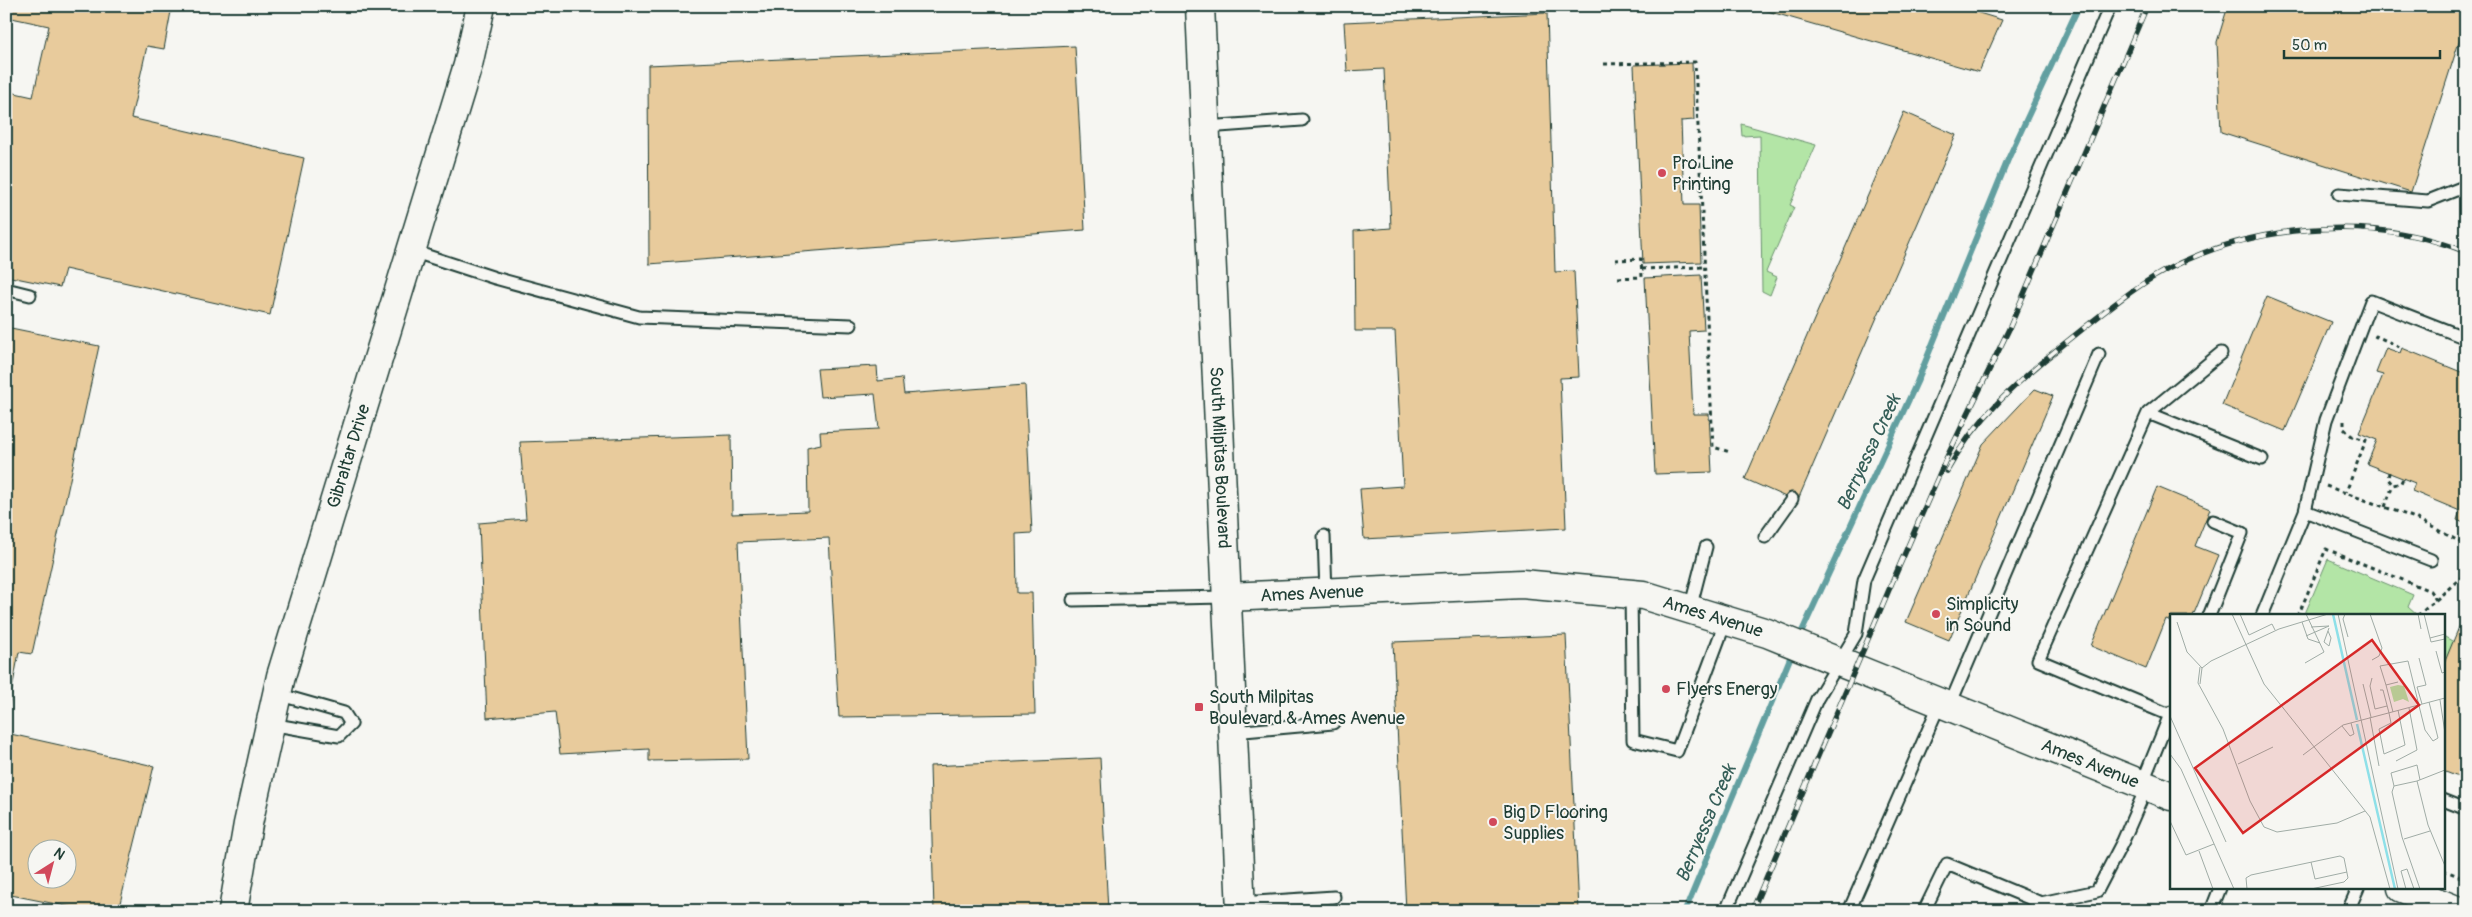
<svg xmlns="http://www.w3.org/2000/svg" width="2472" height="917" viewBox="0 0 2472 917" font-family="Pangolin,sans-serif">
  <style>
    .green { fill: #b3e5a6; stroke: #69916d }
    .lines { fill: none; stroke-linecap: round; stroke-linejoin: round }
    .stream { stroke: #629fa0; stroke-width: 6 }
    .building { fill: #e8cb9c; stroke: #1f3d34; fill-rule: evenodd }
    .service-casing { stroke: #1f3d34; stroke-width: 15 }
    .tertiary-casing { stroke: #1f3d34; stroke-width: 31 }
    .secondary-casing { stroke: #1f3d34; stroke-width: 31 }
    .path { stroke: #1f3d34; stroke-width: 3; stroke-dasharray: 4 4; stroke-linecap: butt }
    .service { stroke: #f6f6f2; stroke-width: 11 }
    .tertiary { stroke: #f6f6f2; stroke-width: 28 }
    .secondary { stroke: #f6f6f2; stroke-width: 28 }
    .rail-casing { stroke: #1f3d34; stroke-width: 5.5 }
    .rail { stroke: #f6f6f2; stroke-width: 4; stroke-dasharray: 11; stroke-linecap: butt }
    .poi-dot { fill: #d1495b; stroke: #f6f6f2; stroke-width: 2 }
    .labels { text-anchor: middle; stroke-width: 4; stroke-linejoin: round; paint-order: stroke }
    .poi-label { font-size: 18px; fill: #1f3d34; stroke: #f6f6f2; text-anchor: start }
    .street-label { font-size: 18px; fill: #1f3d34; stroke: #f6f6f2 }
    .water-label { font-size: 19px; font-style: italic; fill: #355e58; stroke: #f6f6f2 }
    .inset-river { fill: none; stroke: #8ee0e8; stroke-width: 2.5 }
    .inset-road { fill: none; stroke: #a0aca6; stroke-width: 1 }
    .view { fill: #d62828; fill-opacity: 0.15; stroke: #d62828; stroke-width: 2.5 }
    .inset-edge { fill: none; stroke: #1f3d34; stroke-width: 2.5 }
  </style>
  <rect width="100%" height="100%" fill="#f6f6f2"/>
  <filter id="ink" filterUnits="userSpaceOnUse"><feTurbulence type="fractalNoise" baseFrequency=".02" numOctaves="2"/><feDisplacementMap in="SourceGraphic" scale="10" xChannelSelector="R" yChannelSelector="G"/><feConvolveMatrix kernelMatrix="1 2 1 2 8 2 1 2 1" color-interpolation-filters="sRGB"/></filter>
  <g filter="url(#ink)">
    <path class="green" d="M1741,124L1816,145L1790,205L1794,207L1766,272L1777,277L1770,295L1762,291L1760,135L1742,136Z
      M2328,559L2413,595L2408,607L2418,616H2304Z
      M2443,636L2454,642L2443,668Z"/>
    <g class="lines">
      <path class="stream" d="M1798,640L1917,382L2009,157L2079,6
        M1685,911L1793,651"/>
    </g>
    <path class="building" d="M9,6H172L164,49L147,46L131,118L304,158L270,315L65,269L60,287L6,276V91L33,97L49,26L7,17Z
      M1750,6H1956L2002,20L1979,72Z
      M2228,6H2466V20L2411,192L2221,132L2217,42Z
      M1547,13L1555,272L1574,271L1579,377L1560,378L1566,528L1364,539L1360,489L1403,486L1395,331H1355L1354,231L1391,228L1384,69L1347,71L1344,22Z
      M1075,46L1085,230L649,264L648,65Z
      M1692,63L1694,120L1681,121L1684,205H1699L1701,262L1643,264L1634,65Z
      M1904,112L1956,135L1797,502L1745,479Z
      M1701,275L1704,330L1689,331L1693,414H1709L1712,472L1655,474L1645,278Z
      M2267,296L2331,322L2285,431L2222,405Z
      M6,327L99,346L32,654L19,652L6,721Z
      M2386,348L2400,353L2402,348L2466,374V524L2457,520L2460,511L2412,491L2415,483L2367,464L2377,440L2359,433L2383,375L2376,373Z
      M877,366L878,381L902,378L904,394L1025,385L1032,533L1016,534L1017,593H1032L1035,714L839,717L829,538L738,542L748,759L649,761V749L560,754L555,712L487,718L479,523L526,519L520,442L731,435L732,514L808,511L807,447L821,444L820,432L879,429L875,394L820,397L817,369Z
      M2035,389L2053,396L1949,640L1906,622L1983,444Z
      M2157,487L2210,509L2195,546L2218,555L2193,616H2171V621L2166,619L2146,669L2091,646Z
      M2466,610V780L2443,771V666Z
      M1566,635L1579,911H1406L1393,642Z
      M6,733L154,766L118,911H91L6,894ZM38,850H68V880H38Z
      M1100,758L1108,911H934L930,766Z"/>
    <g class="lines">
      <defs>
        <path id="service" d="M1206,127L1302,120
          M2339,194L2428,201L2466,186
          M412,251L495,278L639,317L851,325
          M6,289L30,295
          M2148,413L2262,459
          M2305,511L2326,420L2371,301L2466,338
          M1324,536L1326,593
          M1765,537L1792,499
          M1631,594L1633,740L1677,751L1726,620
          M1073,600L1226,597
          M1690,609L1706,547
          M2209,616L2242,533L2213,521
          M2262,616L2305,511L2431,560
          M1949,707L2099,354
          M2170,715L2038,660L2148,413L2221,353
          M270,724L339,736L351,724L344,713L277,694
          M1233,732L1333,723
          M2142,784L2171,712
          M2443,800L2466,809
          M1241,903L1334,897
          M1726,911L1817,699L1856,634L1864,580L2110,6
          M1849,911L1940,703
          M1924,911L1947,864L2041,903L2097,891L2123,841L2147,786
          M2211,911L2220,888
          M2348,911L2358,888"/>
        <g id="tertiary">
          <path id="s1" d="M1226,597L1522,584L1643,595L1767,633L2171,796"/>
          <path d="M2402,888L2459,911"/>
          <path id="s2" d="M233,911L248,824L281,676L468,65L481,6"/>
        </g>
        <g id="secondary">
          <path id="s3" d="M1200,6L1241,911"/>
        </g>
      </defs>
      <use href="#service" class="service-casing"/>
      <use href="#tertiary" class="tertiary-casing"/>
      <use href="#secondary" class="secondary-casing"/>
      <path class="path" d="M1604,64L1695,62L1713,447L1730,452
        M1615,260L1641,259L1642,277L1616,278
        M1642,269L1704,267
        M2375,338L2376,336L2402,348
        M2344,421V429L2352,436L2366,440L2346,492
        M2389,472L2388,479L2393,485
        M2326,486L2415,518L2466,545
        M2385,507L2393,485L2401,483L2403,478
        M2436,600L2466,573
        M2298,616L2326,549L2430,591L2436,600L2417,616
        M2443,870L2466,879"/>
      <use href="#service" class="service"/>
      <use href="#tertiary" class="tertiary"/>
      <use href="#secondary" class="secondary"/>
      <defs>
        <path id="rail" d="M1947,471C1975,419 2019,380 2064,344C2093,321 2121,297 2152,278C2242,224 2369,212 2466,252
          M1752,911L1891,585L1946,459L2009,329L2147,6"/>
      </defs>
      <use href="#rail" class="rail-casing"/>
      <use href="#rail" class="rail"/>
    </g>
  </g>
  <g class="poi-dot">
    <circle cx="1662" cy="173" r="5"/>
    <circle cx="1936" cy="614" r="5"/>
    <circle cx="1666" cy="689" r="5"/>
    <rect x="1194" y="702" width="10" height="10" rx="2.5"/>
    <circle cx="1493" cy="822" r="5"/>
  </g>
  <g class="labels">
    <g class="poi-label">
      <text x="1672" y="169">Pro Line<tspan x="1672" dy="21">Printing</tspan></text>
      <text x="1946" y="610">Simplicity<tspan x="1946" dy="21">in Sound</tspan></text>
      <text x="1676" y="695">Flyers Energy</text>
      <text x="1209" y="703">South Milpitas<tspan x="1209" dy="21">Boulevard &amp; Ames Avenue</tspan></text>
      <text x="1503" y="818">Big D Flooring<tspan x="1503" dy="21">Supplies</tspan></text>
    </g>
    <g class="street-label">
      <text dy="6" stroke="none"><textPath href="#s2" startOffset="470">Gibraltar Drive</textPath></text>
      <text dy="6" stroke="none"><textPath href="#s3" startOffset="452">South Milpitas Boulevard</textPath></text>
      <text dy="6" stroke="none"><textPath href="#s1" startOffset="86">Ames Avenue</textPath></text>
      <text dy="6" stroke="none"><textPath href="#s1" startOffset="491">Ames Avenue</textPath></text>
      <text dy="6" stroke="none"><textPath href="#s1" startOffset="896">Ames Avenue</textPath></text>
    </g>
    <g class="water-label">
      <text transform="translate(1868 452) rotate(-65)" y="7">Berryessa Creek</text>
      <text transform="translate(1705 823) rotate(-67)" y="7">Berryessa Creek</text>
    </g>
  </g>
  <g transform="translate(2170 614)">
    <rect width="275" height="275" fill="#f6f6f2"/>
    <path d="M228,71L234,72L239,88L233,85L224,88L220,73Z" fill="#b3e5a6"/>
    <path class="inset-river" d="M163,0L187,106M187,110L225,275"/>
    <path class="inset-road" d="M62,0L94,70L200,203L220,275M70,0L79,21L102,10L105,16M168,0L228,275M175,0L173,5L178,23M200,0L212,34L209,42L202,46M248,0L251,15M254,0L260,24M7,8L17,38L32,54L30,70M132,8L138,25L150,29M158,17L161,24L159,32L154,28L159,14M275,20L260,24L261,28L275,25M136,22L159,12L141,13M266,37L272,59L275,58M249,44L256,71L247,73L252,90M135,49L154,38L136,0M30,53L28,69L53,115L80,187L94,213L107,218L167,209L195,197M32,54L41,47L109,15L158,0M202,64L200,72L205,95L217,92M193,70L201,103M216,71L210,52L238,47L255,116L263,127L268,124L259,88M210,76H213L219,99M270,86L275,119M223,98L216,71L228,68M219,99L221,109L209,115L214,140L235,131L228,96M0,102L56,228M200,103L209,152M172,112L180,122L184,120L181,109M0,140L11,155L64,275M133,141L173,111L275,84M226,147L247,136L239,94M68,150L103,133M275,156L247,167L258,211L275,252M247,167L224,172L221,159L247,151L250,166M224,172L222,178L232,223L250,275M0,207L16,241L44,230M234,225L260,217M29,237L43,275M141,248L145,265L177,258M77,275L76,264L81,261L170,242L174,244L178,264L174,268M141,275L174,268M236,275L231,257L237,255L244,275"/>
    <path class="view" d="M202,26L249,91L73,219L25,154Z"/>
    <rect width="275" height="275" class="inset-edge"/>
  </g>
  <rect width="2472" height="917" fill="none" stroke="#f6f6f2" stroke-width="25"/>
  <rect x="12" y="12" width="2447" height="892" fill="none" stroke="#1f3d34" stroke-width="2" filter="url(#ink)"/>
  <g transform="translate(52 864) rotate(36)"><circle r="24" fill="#f6f6f2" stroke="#a0aca6"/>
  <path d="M0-4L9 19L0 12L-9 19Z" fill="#d1495b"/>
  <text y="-8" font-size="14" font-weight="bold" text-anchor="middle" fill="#1f3d34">N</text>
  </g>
  <path d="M2284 50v8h156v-8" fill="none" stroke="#1f3d34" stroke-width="2.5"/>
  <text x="2292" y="50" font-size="15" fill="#1f3d34" stroke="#f6f6f2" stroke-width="4" paint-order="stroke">50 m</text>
</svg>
